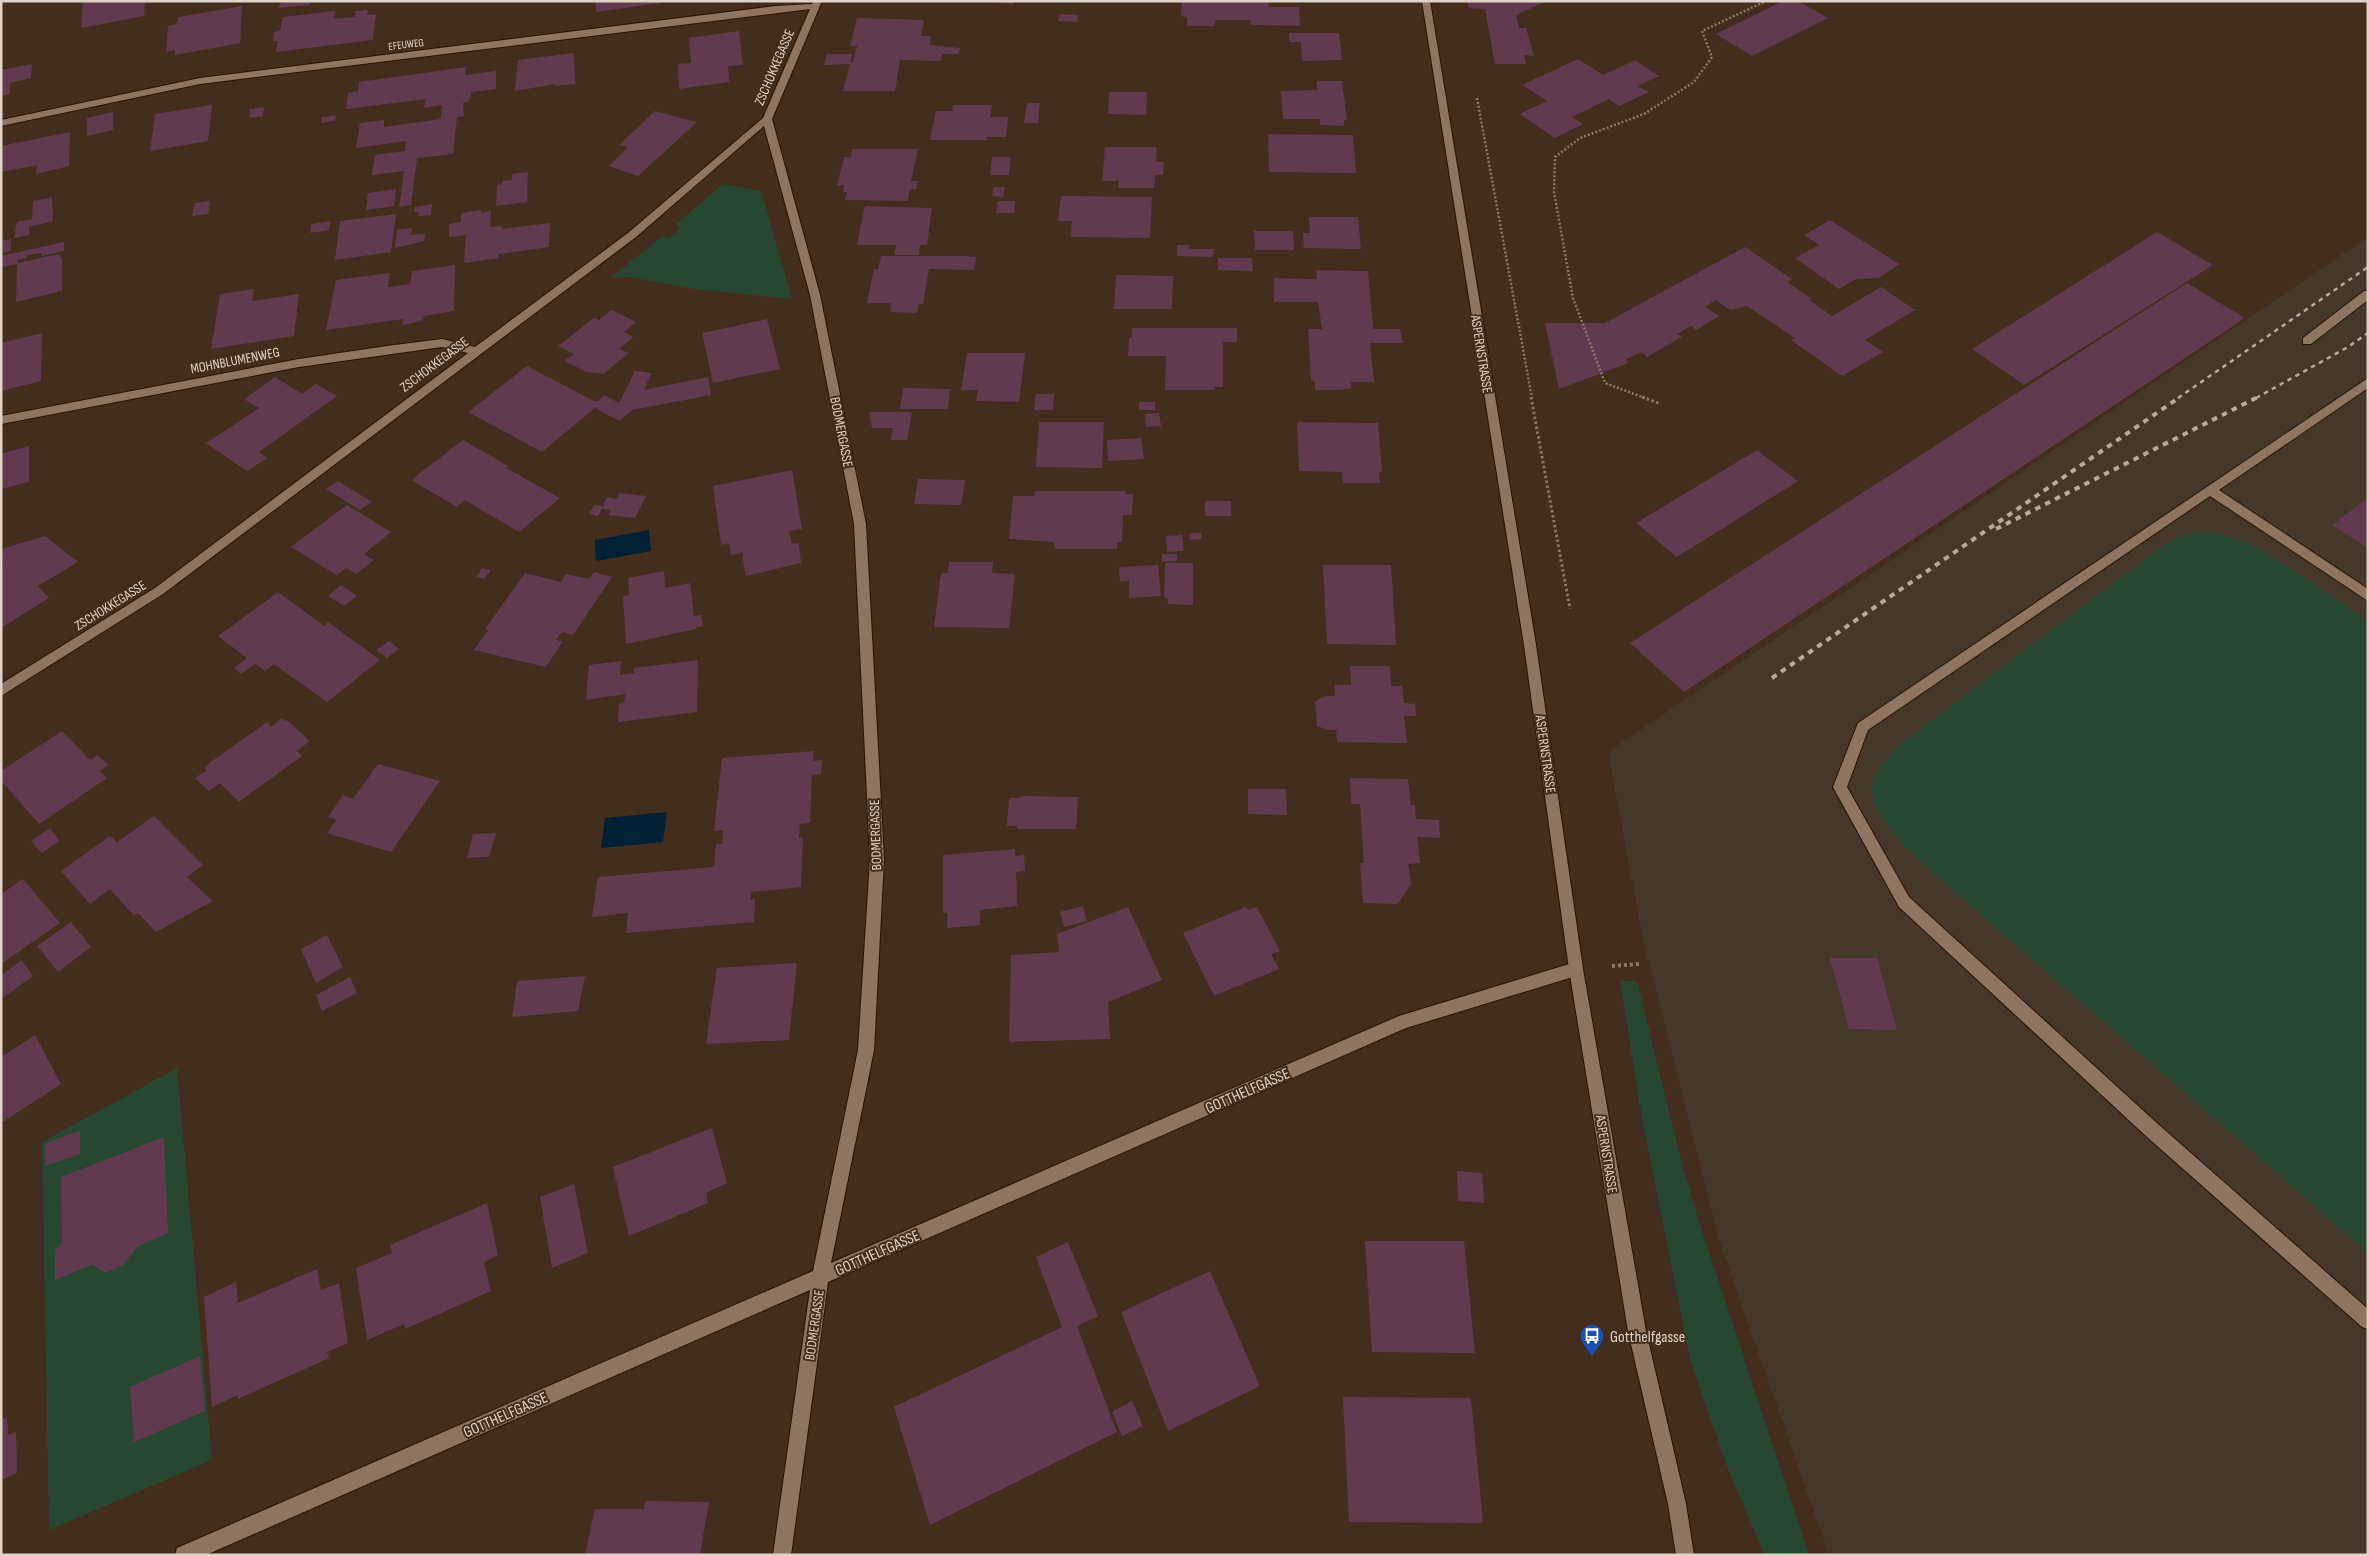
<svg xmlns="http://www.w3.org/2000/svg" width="2369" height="1556" viewBox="0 0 2369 1556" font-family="'Sofia Sans Condensed',sans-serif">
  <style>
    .industrial { fill: #45372a }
    .green { fill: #284731 }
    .water { fill: #032135 }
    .building { fill: #623a4f }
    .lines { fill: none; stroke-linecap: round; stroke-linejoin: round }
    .service-casing { stroke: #281504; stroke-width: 2 }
    .minor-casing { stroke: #281504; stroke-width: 2 }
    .secondary-casing { stroke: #281504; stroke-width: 2 }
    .path-far2 { stroke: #897769; stroke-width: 2.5; stroke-dasharray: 2 2; stroke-linecap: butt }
    .path-far1 { stroke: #897769; stroke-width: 3; stroke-dasharray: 2.5 2.5; stroke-linecap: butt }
    .path { stroke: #897769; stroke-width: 4; stroke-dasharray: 3 3; stroke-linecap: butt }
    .service { fill: #8e7562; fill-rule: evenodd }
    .minor { fill: #8e7562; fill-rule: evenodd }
    .secondary { fill: #8e7562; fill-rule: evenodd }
    .rail-far1 { stroke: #baaa9d; stroke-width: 2.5; stroke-dasharray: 4.5 4.5; stroke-linecap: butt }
    .rail { stroke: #baaa9d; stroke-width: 4; stroke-dasharray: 5.5 5.5; stroke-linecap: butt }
    .labels { text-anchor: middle; stroke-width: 4; stroke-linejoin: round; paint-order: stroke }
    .far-street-label { font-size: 11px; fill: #e0d2c7; stroke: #432d1c }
    .street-label { font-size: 14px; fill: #e0d2c7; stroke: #432d1c }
    .near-street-label { font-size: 16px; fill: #e0d2c7; stroke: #432d1c }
    .near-poi-label { font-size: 16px; fill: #e0d2c7; stroke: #432d1c; text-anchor: start }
  </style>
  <rect width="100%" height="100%" fill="#432d1c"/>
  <path class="industrial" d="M2368,237V1555H1829L1720,1243L1643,939L1608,752Z"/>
  <path class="green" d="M723,184L761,191L792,299L694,289L630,277H611L663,236L668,238L681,227L676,224Z
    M2199,532C2207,533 2215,532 2222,534C2266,545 2329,596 2368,622V1253L1933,873C1912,853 1863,814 1873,780C1878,767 1889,756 1898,746L2157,550L2180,536Z
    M1620,981H1637L1682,1164L1701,1228L1809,1555H1765L1727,1466L1690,1359L1643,1124Z
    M177,1068L212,1460L49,1530L42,1142Z"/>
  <path class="water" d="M649,530L651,551L596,561L595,540Z
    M667,812L663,842L601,848L605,818Z"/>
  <path class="building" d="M83,1H145L144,16L81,28Z
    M282,1H310V5L278,8Z
    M595,1H660L661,3L596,12Z
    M983,1H1014L1013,4Z
    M1182,1H1268L1269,7H1299L1300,26L1251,25L1250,20H1215V26H1187V17L1181,16Z
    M1467,1H1546L1516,15L1519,28H1526L1534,56L1524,55L1526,64H1495L1485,9L1469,8Z
    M1783,1H1798L1828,18L1752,56L1716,34Z
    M242,6L240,43L175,55V50L166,52L168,26L177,24L178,17Z
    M368,10L367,15L376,14L373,40L276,52L278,41H273L274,32L280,31L283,17L335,11L333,19L355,17L356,11Z
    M1060,14L1078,15L1077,22L1058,21Z
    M857,18L924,20L921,36H931L930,45L960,48L959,54H942L941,61L900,60L895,91H843L850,64L824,65L827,54H852L850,62H853L857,46H850Z
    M739,31L743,65L728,66L729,82L679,89L678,64L691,63L689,38Z
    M1289,33H1339L1342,60L1302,61L1301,42H1289Z
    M574,53L575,84L555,86V84L515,91L518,60Z
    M1578,59L1603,75L1635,60L1659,76L1638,86L1649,92L1619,106L1609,99L1572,117L1583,124L1555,138L1520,114L1547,101L1522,85Z
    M32,64L31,78L10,83V94L1,96V70Z
    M466,67L465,75L496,71V89L472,92L469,101L463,103L464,116L457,117L453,154L417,158L411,205L399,207L404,171L372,175L375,155L405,151L406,141L356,148L360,123L384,120V127L441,119L442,105L424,108L426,99L346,109L348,93L358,91L359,82Z
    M1317,81H1342L1347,120H1344V126L1320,125V119H1283L1281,91L1317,90Z
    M1109,92H1147L1146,115L1108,114Z
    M1027,103H1040L1038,123H1024Z
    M212,105L208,141L150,151L155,114Z
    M953,105H992L990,117H1008L1006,137H987V140H930L936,111H952Z
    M264,107L263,116L250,118V109Z
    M655,111L697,122L638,176L609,166L628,147L619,145Z
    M113,112V130L87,136V118Z
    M336,116L335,121L321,123L322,117Z
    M70,132L69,166L36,174L37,165L1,172V146Z
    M1268,134L1353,135L1356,173L1269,172Z
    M1105,147H1157L1156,162H1164L1163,175H1155L1154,188H1118L1119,181H1102Z
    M852,149H918L911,181H918L916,189H910L908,201L845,200L847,192H843L844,185L837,186L844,157H851Z
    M992,157H1011L1009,175H990Z
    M528,172L527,202L496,206L497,185L502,184V181L512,180V174Z
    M994,187H1005L1003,197L992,196Z
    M396,189L394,206L366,210L368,193Z
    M1061,196L1152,197L1150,238L1071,237L1072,221H1058Z
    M52,197L53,221L29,227V235L14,238L17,222L32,219L33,201Z
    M210,201L208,214L192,216L195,203Z
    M998,201H1015L1014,213H996Z
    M432,204L431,215L419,216V212H414L415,207Z
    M865,206L932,208L927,245H920L919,255H894L896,245H857Z
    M481,210V213L491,211L490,227L502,226V229L550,223L549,247L499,254V258L464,263L466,235L449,237V224L461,222V213Z
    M396,214L391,252L335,260L340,221Z
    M1309,217H1358L1361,249L1304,248L1303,233H1310Z
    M1830,220L1899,264L1879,278L1856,279L1839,289L1795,258L1819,245L1804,235Z
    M331,221L329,230L310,233L311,224Z
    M412,228L411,235L425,234L424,241L395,248L397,230Z
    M1254,231H1293L1294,250H1255Z
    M2157,232L2213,265L2024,385L1972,349Z
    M11,239L10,251L1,253V241Z
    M64,242V251L42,256L41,253L27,255L26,258L17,260L18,263L59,254L62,259V291L16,302L17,264L3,267L1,279V256Z
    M1177,245H1189V249H1214L1213,257L1177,256Z
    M1745,247L1792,279L1787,282L1812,299L1809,300L1832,316L1881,287L1915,310L1865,340L1883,352L1842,376L1791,340L1795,338L1747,306L1730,310L1716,300L1705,307L1719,316L1696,330L1691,326L1677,334L1682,337L1647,357L1642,352L1626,359L1629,363L1559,389L1545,323H1605Z
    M881,256H963L976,257L974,270L929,269L923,304H919L917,313L890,312L891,303H867L874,269H878Z
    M1218,258H1252L1253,271L1218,270Z
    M455,265L454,311L424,316L423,321L402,325L403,319L326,330L336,280L390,273L388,287L410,284L412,271Z
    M1316,270L1368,271L1373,329H1400L1403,343H1370L1374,382H1351V388L1343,390H1315V381H1311L1308,329H1322L1318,302H1274V278L1317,279Z
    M1116,275L1173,276L1172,309H1114Z
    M2187,283L2245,318L1684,692L1630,643Z
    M254,289L252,301L299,294L294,336L211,349L220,294Z
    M612,310L636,322L624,332L633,337L619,349L629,353L603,374L587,372L564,361L574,354L558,346L594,318L599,320Z
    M767,319L780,369L713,383L702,333Z
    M1132,328H1237V342H1223V387H1214L1215,390H1165L1166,356H1128L1129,338H1132Z
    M42,333L41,381L1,391V343Z
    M967,353H1025L1019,402L976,401L978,390H961Z
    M527,366L596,402L605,395L619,403L635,371L652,373L644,390L708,377L711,395L632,410L619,421L595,408L542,452L468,412Z
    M275,377L302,394L316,384L337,396L259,452L267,458L247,471L206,443L259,408L244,399Z
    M903,388L950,389L948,409H900Z
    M1036,394H1054L1053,410H1034Z
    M1139,402H1155V410H1139Z
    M869,412H912L907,440H891L893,428H872Z
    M1159,413L1161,426L1146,427L1145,414Z
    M1039,422H1104L1102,468L1036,467Z
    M1297,422L1378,423L1382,472H1379L1380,483H1343L1342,472L1299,471Z
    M1141,438L1144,459L1108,461L1107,440Z
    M463,440L508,466L506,468L560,498L519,532L465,500L457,507L411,480Z
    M29,446V482L1,489V454Z
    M1757,450L1798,481L1677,557L1636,523Z
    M792,470L802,529L789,531L792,544L799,543L801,563L746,576L742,553L731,555L729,543L721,545L713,486Z
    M918,479L965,480L961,505L914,504Z
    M338,481L372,502L360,510L326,489Z
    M1035,491H1125V494H1133L1132,515H1123L1122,542H1117V549H1055L1054,542L1009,539L1013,496H1034Z
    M620,493L646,496L635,518L608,515L612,510L602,509L598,516L589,514L594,505L603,506L607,497L617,499Z
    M2368,498V548L2332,525Z
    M1205,501H1231V516H1205Z
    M347,505L391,532L364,554L374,560L356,574L346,568L337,575L291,547Z
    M1189,533H1201L1202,539L1190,540Z
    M1182,535L1184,551L1167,552L1166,536Z
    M45,536L78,562L38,586L49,598L1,628V569L3,568L1,549Z
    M1162,554H1177V561L1162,562Z
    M949,562H993L992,573L1015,574L1009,628L934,627L941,573H948Z
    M1165,563H1193V605L1168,604L1167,598L1164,597Z
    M1158,565L1161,596L1129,598V581L1120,582L1119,567Z
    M1323,565H1391L1396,645L1327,644Z
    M482,568L491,570L484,579L476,577Z
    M664,571L665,588L690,583L694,616L701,615L703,626L696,627V629L626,644L623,596L629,595L628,578Z
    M594,572L612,577L573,635L562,632L556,640L563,641L546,667L474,650L488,630L485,629L525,573L561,582L566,574L589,579Z
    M341,585L357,596L344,606L328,596Z
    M278,592L324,626L328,622L380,660L327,702L274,664L265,671L255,664L241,674L234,668L247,658L218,636Z
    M389,641L399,649L387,658L376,650Z
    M698,660L697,712L618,722L619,704L624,703L625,694L586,700L589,665L621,661L620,675L634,673V668Z
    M1350,666H1390L1391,686H1402L1404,703L1415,704L1416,716H1404L1407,743L1337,742L1336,730H1328L1317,726L1315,701L1326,696H1335L1334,685H1351Z
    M282,718L285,721L287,720L310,741L297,751L302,756L239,802L220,783L209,791L195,778L207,770L204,767L267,722L271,727Z
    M62,731L90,760L97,755L108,765L100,771L107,778L39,824L1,781V771Z
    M814,751L813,761L822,760L821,774L812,775L810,823L800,824L799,838L803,837L801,887L751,892L750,900L755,899L754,922L626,933L628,913L592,917L598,877L714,867L716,844H722L723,830L714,831L722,758Z
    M378,764L440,781L391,852L327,833L337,820L328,817L343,795L353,799Z
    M1350,778L1408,779L1411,805H1415L1416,819L1439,820L1440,838L1417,837L1420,863L1408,864L1411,884L1398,904L1363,903L1360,863H1364L1360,804H1351Z
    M1248,789H1286L1287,815L1248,814Z
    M1020,796L1078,797L1076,829H1017V826H1007L1009,798H1020Z
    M154,816L203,865L187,877L213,901L156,932L138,913L134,916L110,889L90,904L61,871L110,836L117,842Z
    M50,828L59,841L42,853L31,841Z
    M496,833L489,857L467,858L473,834Z
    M1015,849V856L1024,855L1025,871L1016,872L1017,906L980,910V925L947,928V913H943V855Z
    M23,879L60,923L1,964V894Z
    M1083,906L1087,921L1064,927L1060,912Z
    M1128,907L1162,980L1108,1002L1110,1039L1009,1042L1011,955L1059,952L1057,934Z
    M1246,907L1248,910L1257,907L1280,951L1271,954L1279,969L1214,996L1183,933Z
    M71,922L91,947L58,972L37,946Z
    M327,935L343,967L316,983L301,949Z
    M1830,958H1877L1897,1030L1849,1029Z
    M22,960L33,976L1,999V975Z
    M797,963L789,1040L706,1044L717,968Z
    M585,976L578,1011L512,1017L517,981Z
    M350,977L357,993L322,1011L316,995Z
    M35,1035L61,1084L1,1123V1057Z
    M712,1128L727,1183L706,1193L708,1203L629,1236L613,1167Z
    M80,1131V1154L45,1166V1143Z
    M164,1137L168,1233L137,1247L124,1264L106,1273L92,1265L55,1280V1250L62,1243L61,1177Z
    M1457,1171L1482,1173L1484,1203L1458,1201Z
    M574,1184L588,1253L552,1268L540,1197Z
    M487,1203L498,1255L484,1262L491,1291L405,1329L404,1324L367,1340L356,1268L392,1253L390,1245Z
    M1365,1241H1464L1475,1353L1372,1352Z
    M1068,1242L1098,1316L1077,1326L1117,1432L930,1525L894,1407L1062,1327L1036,1257Z
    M317,1269L321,1290L339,1283L348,1343L327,1352L329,1358L238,1399V1395L212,1407L204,1297L236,1282L238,1303Z
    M1210,1271L1260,1386L1168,1431L1121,1312Z
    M200,1356L205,1411L134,1442L130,1387Z
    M1343,1397L1471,1398L1483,1523L1349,1522Z
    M1132,1401L1143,1426L1122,1436L1112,1412Z
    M7,1417L8,1435L16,1432L17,1473L1,1480V1420Z
    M645,1501L709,1502L700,1555H585L595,1509H644Z"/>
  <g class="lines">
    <defs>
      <path id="service" d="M2364,291H2368V300L2311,344H2303V338Z
        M2368,378V388L2219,490L2368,589V601L2210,496L1868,730L1847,787L1909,897L2159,1125L2368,1309V1329L2362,1327L2147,1137L1899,907L1833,787L1858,723Z"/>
      <path id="minor" d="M813,1H822L772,119L820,295L866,524L884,859L874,1050L831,1263L1399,1016L1576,962L1581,964L1583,969L1581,974L1576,976L1406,1028L828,1282L791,1555H773L810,1290L206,1555H175L177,1548L813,1271L858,1050L870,859L854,524L810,295L764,126L636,237L163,594L1,696V684L155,588L468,353L442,347L299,367L1,424V416L299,359L387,346L442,339L475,347L628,233L763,118L810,9L200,84L1,126V120L200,78L775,6L812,4Z"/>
      <path id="secondary" d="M1422,1H1430L1536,645L1583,969L1646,1331L1686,1504L1694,1555H1676L1668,1504L1628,1331L1569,969L1524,645Z"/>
    </defs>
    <use href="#service" class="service-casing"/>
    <use href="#minor" class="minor-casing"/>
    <use href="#secondary" class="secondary-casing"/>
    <path class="path-far2" d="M1477,98L1532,398
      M1645,398L1605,383L1573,298L1554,192L1555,157L1580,138L1644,114L1694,82L1712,57L1702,31L1766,1"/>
    <path class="path-far1" d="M1531,397L1570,609
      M1642,397L1661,404"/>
    <path class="path" d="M1612,966L1639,964"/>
    <use href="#service" class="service"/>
    <use href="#minor" class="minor"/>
    <use href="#secondary" class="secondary"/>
    <path class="rail-far1" d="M2178,398L2368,267
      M2256,398L2348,347L2368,333"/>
    <path class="rail" d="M1996,529L2258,397
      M1772,678L2180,397"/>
  </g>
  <defs>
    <symbol id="bus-pin" viewBox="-11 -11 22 30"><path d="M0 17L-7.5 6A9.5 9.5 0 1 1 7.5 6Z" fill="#1a4fb4" stroke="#432d1c"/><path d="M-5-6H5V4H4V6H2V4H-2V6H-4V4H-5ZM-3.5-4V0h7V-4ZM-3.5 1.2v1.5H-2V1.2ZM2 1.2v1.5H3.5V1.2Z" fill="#fff"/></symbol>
  </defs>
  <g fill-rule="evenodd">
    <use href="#bus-pin" x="1578" y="1322" width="28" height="38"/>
  </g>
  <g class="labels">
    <g class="far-street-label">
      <text transform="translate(406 44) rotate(-7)" y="4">EFEUWEG</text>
    </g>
    <g class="street-label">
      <text transform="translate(774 67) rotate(-67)" y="5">ZSCHOKKEGASSE</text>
      <text transform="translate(1482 354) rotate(81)" y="5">ASPERNSTRASSE</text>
      <text transform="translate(235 360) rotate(-11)" y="5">MOHNBLUMENWEG</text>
      <text transform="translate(434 364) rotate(-37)" y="5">ZSCHOKKEGASSE</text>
      <text transform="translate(842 432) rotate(79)" y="5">BODMERGASSE</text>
      <text transform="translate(110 605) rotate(-32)" y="5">ZSCHOKKEGASSE</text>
      <text transform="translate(1546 754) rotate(82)" y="5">ASPERNSTRASSE</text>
      <text transform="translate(875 835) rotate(-92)" y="5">BODMERGASSE</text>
      <text transform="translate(1607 1154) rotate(81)" y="5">ASPERNSTRASSE</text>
      <text transform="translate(814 1325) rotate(-82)" y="5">BODMERGASSE</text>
    </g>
    <g class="near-street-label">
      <text transform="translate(1247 1090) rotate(-24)" y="6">GOTTHELFGASSE</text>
      <text transform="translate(877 1252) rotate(-24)" y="6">GOTTHELFGASSE</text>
      <text transform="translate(505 1414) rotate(-24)" y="6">GOTTHELFGASSE</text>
    </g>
    <g class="near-poi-label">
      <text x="1610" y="1342">Gotthelfgasse</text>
    </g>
  </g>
  <rect width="2369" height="1556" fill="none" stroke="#e0d2c7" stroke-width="5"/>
</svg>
